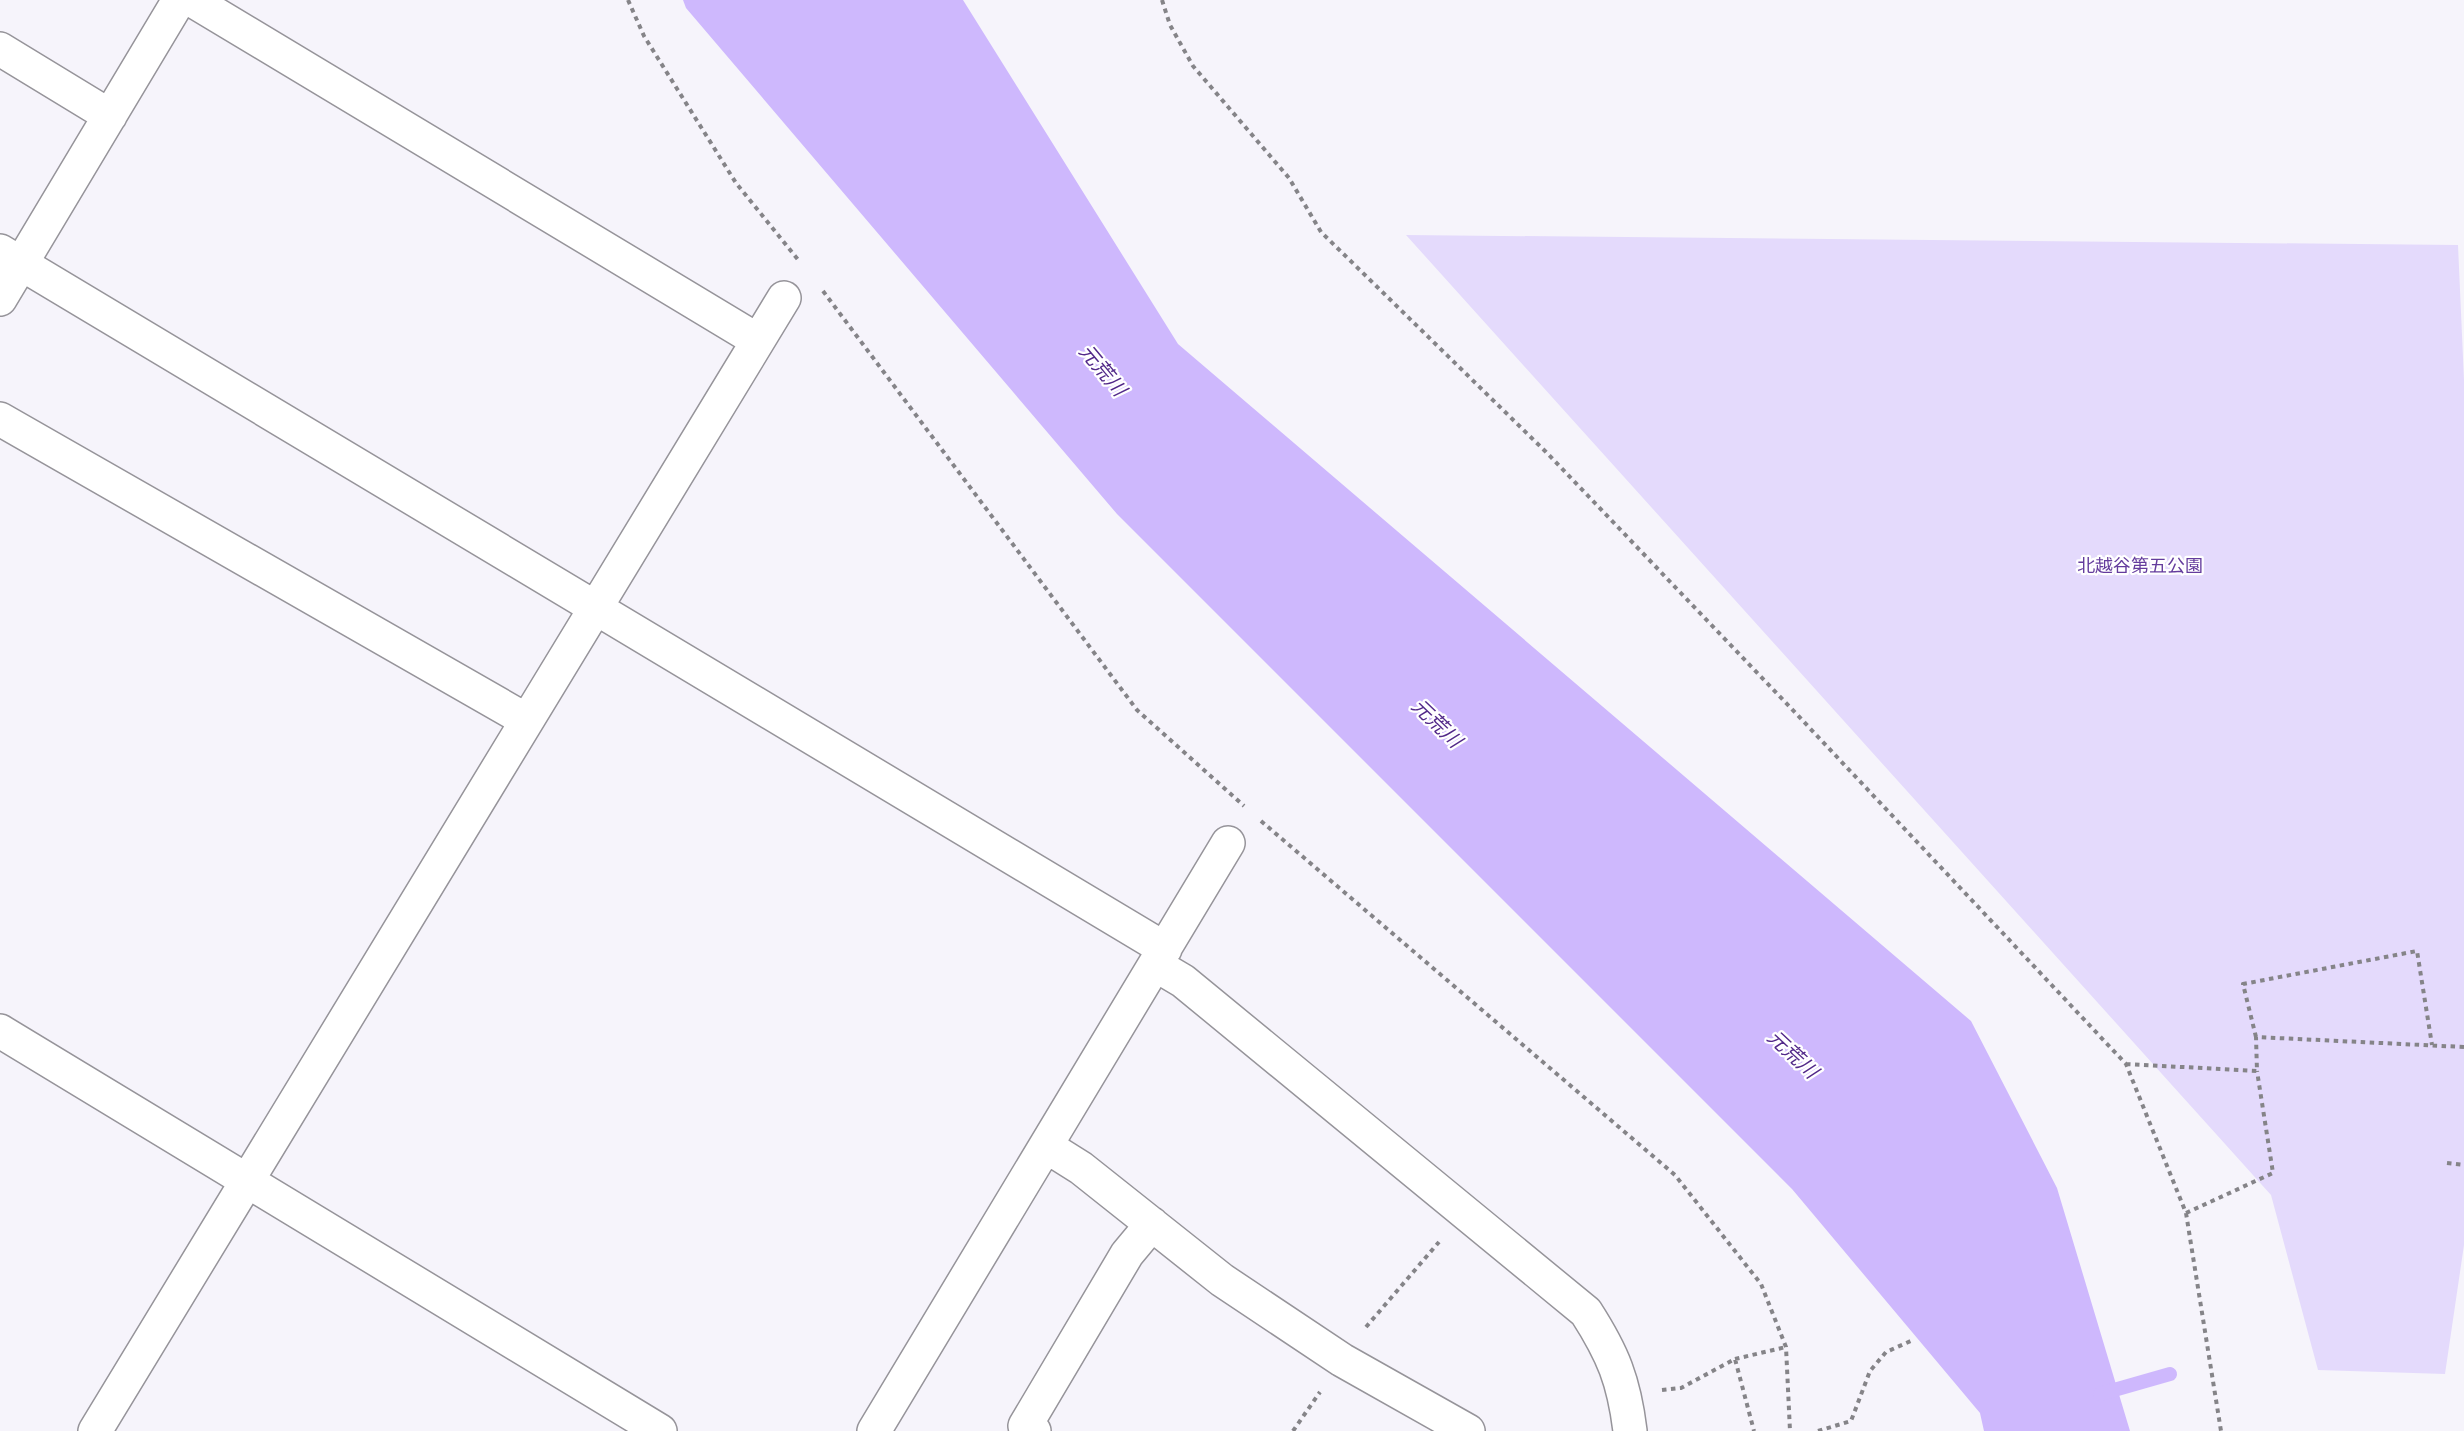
<svg xmlns="http://www.w3.org/2000/svg" width="2464" height="1431" viewBox="0 0 2464 1431" font-family="Mulish,'Noto Sans JP',sans-serif">
  <style>
    .green { fill: #e4dafc }
    .water { fill: #ceb8fd }
    .lines { fill: none; stroke-linecap: round; stroke-linejoin: round }
    .stream { stroke: #ceb8fd; stroke-width: 14 }
    .minor-casing { stroke: #96949a; stroke-width: 36 }
    .path { stroke: #858488; stroke-width: 4; stroke-dasharray: 4.5 4.5; stroke-linecap: butt }
    .minor { stroke: #fff; stroke-width: 33 }
    .labels { text-anchor: middle; stroke-width: 4.5; stroke-linejoin: round; paint-order: stroke }
    .park-label { font-size: 18px; fill: #643c9d; stroke: #fff }
    .water-label { font-size: 20px; font-style: italic; fill: #522989; stroke: #fff }
  </style>
  <rect width="100%" height="100%" fill="#f6f4fb"/>
  <path class="green" d="M1406,235L2458,245L2464,380V1245L2445,1374L2318,1370L2271,1195Z"/>
  <path class="water" d="M683,0H963L1178,344L1971,1021L2057,1188L2130,1431H1984L1980,1413L1792,1189L1117,514L686,8Z"/>
  <g class="lines">
    <path class="stream" d="M2100,1394L2170,1374"/>
    <defs>
      <path id="minor" d="M192,0L757,340
        M0,49L110,116
        M0,251L1165,949
        M0,299L179,0
        M0,419L526,720
        M1156,965L1183,981L1586,1312C1613,1354 1624,1381 1630,1431
        M0,1031L660,1431
        M1046,1146L1081,1168L1222,1280L1342,1360L1468,1431
        M95,1431L784,298
        M874,1431L1228,843
        M1034,1431L1025,1426L1127,1254L1152,1224"/>
    </defs>
    <use href="#minor" class="minor-casing"/>
    <path class="path" d="M628,0L644,36L736,183L800,262
      M1162,0L1170,25L1193,66L1289,178L1321,232L1546,452L1789,706L2126,1064L2186,1213L2221,1431
      M823,291L1137,710L1244,806
      M1261,821L1675,1175L1761,1284L1786,1347L1790,1431
      M2256,1037L2243,984L2417,951L2432,1045
      M2126,1064L2257,1071L2256,1037L2464,1047
      M2447,1163L2464,1165
      M2186,1213L2273,1173L2257,1071
      M1366,1327L1439,1242
      M1735,1359L1786,1347
      M1662,1390L1681,1388L1735,1359L1754,1431
      M1293,1431L1320,1392
      M1818,1431L1851,1421L1870,1371L1886,1352L1913,1340"/>
    <use href="#minor" class="minor"/>
  </g>
  <g class="labels">
    <g class="park-label">
      <text x="2140" y="572">北越谷第五公園</text>
    </g>
    <g class="water-label">
      <text transform="translate(1103 370) rotate(50)" y="7">元荒川</text>
      <text transform="translate(1437 723) rotate(44)" y="7">元荒川</text>
      <text transform="translate(1793 1054) rotate(43)" y="7">元荒川</text>
    </g>
  </g>
</svg>
